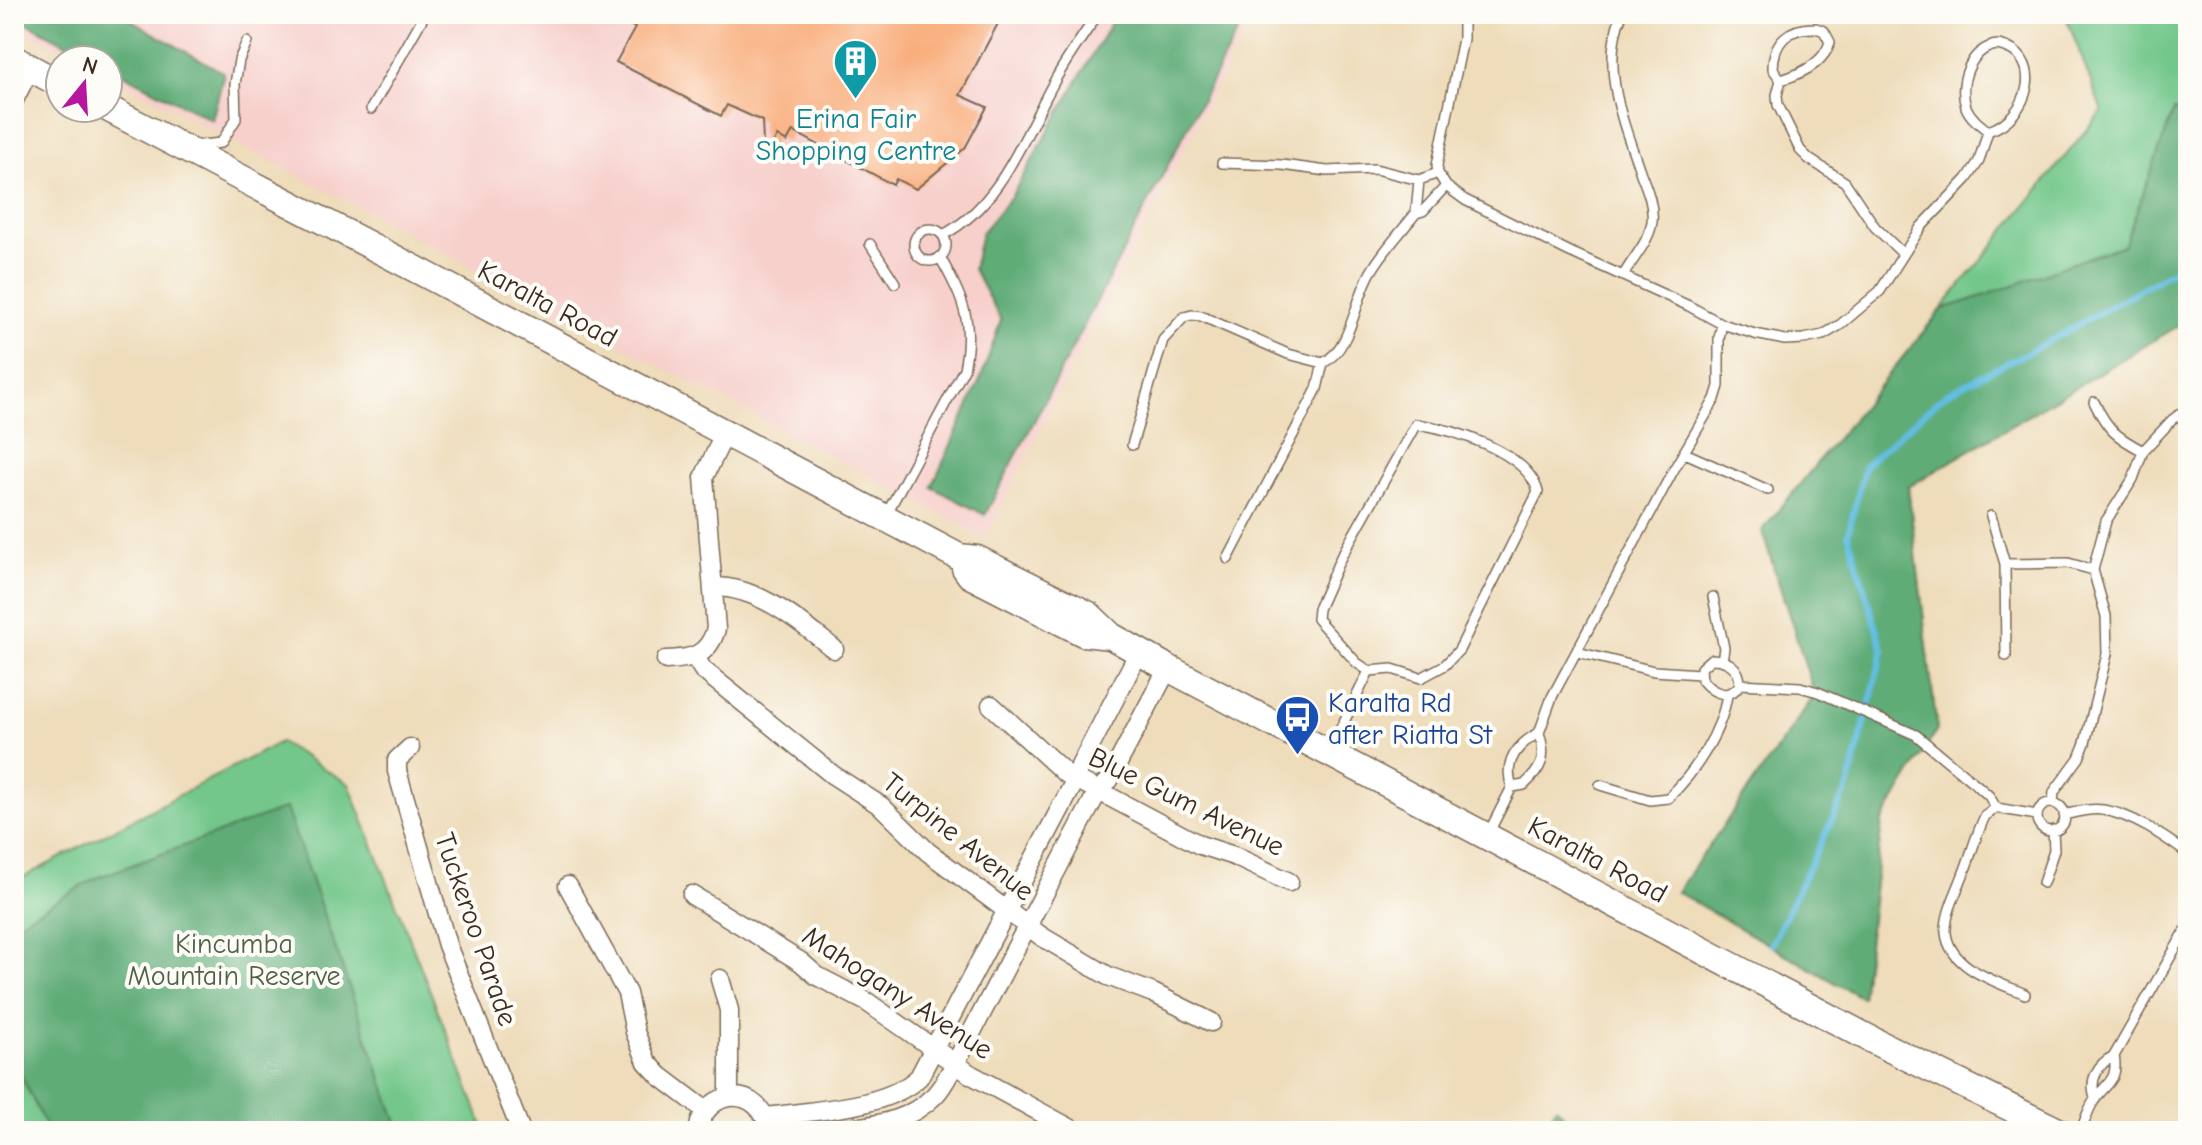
<svg xmlns="http://www.w3.org/2000/svg" width="2202" height="1145" viewBox="0 0 2202 1145" font-family="'Comic Neue',sans-serif">
  <style>
    .built { fill: #f7d0cc }
    .green { fill: #73c78b; stroke: #577854; stroke-width: 2 }
    .forest { fill: #5eac77; stroke: #4c6b4a; stroke-width: 2 }
    .lines { fill: none; stroke-linecap: round; stroke-linejoin: round }
    .stream { stroke: #63bee1; stroke-width: 6 }
    .building { fill: #f9ae7d }
    .lane-casing { stroke: #7a6855; stroke-width: 12 }
    .street-casing { stroke: #7a6855; stroke-width: 21 }
    .secondary-casing { stroke: #7a6855; stroke-width: 29 }
    .lane { stroke: #fff; stroke-width: 9 }
    .street { stroke: #fff; stroke-width: 18 }
    .secondary { stroke: #fff; stroke-width: 26 }
    .labels { text-anchor: middle; stroke-width: 8; stroke-linejoin: round; paint-order: stroke }
    .culture-label { font-size: 28px; fill: #0d838f; stroke: #fdfcf7 }
    .street-label { font-size: 28px; fill: #3b2a1e; stroke: #fdfcf7 }
    .transit-label { font-size: 28px; fill: #164399; stroke: #fdfcf7; text-anchor: start }
    .park-label { font-size: 28px; fill: #4f6144; stroke: #fdfcf7 }
  </style>
  <rect width="100%" height="100%" fill="#fdfcf7"/>
  <filter id="ink" filterUnits="userSpaceOnUse"><feTurbulence type="fractalNoise" baseFrequency=".0125" numOctaves="2"/><feDisplacementMap in="SourceGraphic" scale="16" xChannelSelector="R" yChannelSelector="G"/><feConvolveMatrix kernelMatrix="1 2 1 2 8 2 1 2 1" color-interpolation-filters="sRGB"/></filter>
  <filter id="wash" filterUnits="userSpaceOnUse"><feTurbulence type="fractalNoise" baseFrequency=".006" numOctaves="4" result="noise"/><feDisplacementMap in="SourceGraphic" scale="32" xChannelSelector="R" yChannelSelector="G"/><feGaussianBlur stdDeviation="1.8" result="paint"/><feColorMatrix in="noise" values="0 0 0 0 0 0 0 0 0 0 0 0 0 0 0 0 0 1.4 0 .05"/><feComposite in="paint" operator="in"/></filter>
  <g filter="url(#wash)">
    <rect width="100%" height="100%" fill="#eedcba"/>
    <path class="built" d="M14,14H1254L985,537L108,75V60H80L14,25Z"/>
    <path class="green" d="M2065,14H2188V320L1908,487L1937,730L1882,821L1862,998L1677,892L1815,695L1762,531L2102,111Z
      M280,742L349,784L485,1131H14V882Z"/>
    <path class="forest" d="M14,14H120L224,73L212,120L108,66V60H97L14,16Z
      M1116,14H1247L985,515L932,487L981,378L1001,320L973,269L981,233L1011,197Z
      M2174,110L2188,115V320L1908,487L1937,730L1882,821L1862,998L1677,892L1815,695L1762,531L1942,309C2004,291 2063,265 2124,245Z
      M286,808L400,1131H48L14,1061V925L94,879Z
      M1556,1107L1578,1131H1543Z"/>
    <g class="lines">
      <path class="stream" d="M1771,945L1849,785L1883,650L1848,534L1865,465L1947,393L2048,342L2188,262"/>
    </g>
    <g id="blocks">
      <path class="building" d="M610,14H1003L960,95L987,107L965,148L916,189L896,179L893,185L793,131L787,142L777,136L764,163L762,121L727,105L721,116L616,62L635,28Z"/>
    </g>
  </g>
  <g filter="url(#ink)">
    <use href="#blocks" fill-opacity="0" stroke="#7a6855" stroke-width="2"/>
    <g class="lines">
      <defs>
        <path id="lane" d="M1463,14V39L1437,165L1438,173L1446,186L1465,200L1570,252L1689,306L1722,324L1755,334L1785,340L1804,339L1823,335L1840,325L1880,291L1921,227L1967,179L1979,161L1988,131
          M1622,14C1599,67 1624,124 1641,174C1647,189 1654,206 1652,222C1649,242 1633,258 1623,276
          M1816,28L1824,31L1830,42C1824,63 1801,74 1781,80L1773,69C1773,41 1789,27 1816,28Z
          M1998,45C2047,55 2029,119 1988,131C1979,124 1970,117 1966,107C1958,82 1971,47 1998,45Z
          M1781,80L1777,95L1778,105L1800,150L1809,159L1845,182L1875,227L1903,254
          M371,109L425,14
          M193,146L221,143L236,119L235,84L239,60L247,42
          M1222,163L1282,165L1327,171L1375,169L1419,180L1438,173
          M1416,213L1419,180
          M914 245a16 16 0 1 1 32 0a16 16 0 1 1-32 0Z
          M943,235C1001,205 1024,136 1054,82C1067,58 1083,36 1098,14
          M870,244L895,283
          M2094,402C2108,430 2115,436 2143,451
          M1416,424C1453,429 1528,452 1538,492L1459,650L1445,665L1421,678L1392,669L1369,671L1357,663L1317,619L1318,609L1341,557Z
          M1132,445L1163,340L1184,317L1192,315L1201,316L1288,354L1323,363C1352,348 1354,301 1371,272C1383,251 1401,232 1416,213L1423,211L1446,186
          M1685,453L1768,490
          M1991,516L2005,564L2006,656
          M885,517L964,369C974,321 963,299 940,257
          M1228,559L1317,389L1323,363
          M2005,564L2068,563L2093,570L2106,521L2133,479L2143,451L2172,420L2188,408
          M1713,597L1724,648L1722,660
          M1577,652L1654,671L1700,674
          M1711,659C1727,659 1740,667 1740,684C1730,701 1712,693 1702,680L1701,668Z
          M1740,684L1800,687L1818,692L1916,735L1979,787L1989,796L1996,808
          M1330,750L1369,671
          M1600,785L1650,800L1668,798C1695,773 1722,731 1727,695
          M1512,787L1524,785C1542,769 1547,757 1539,733L1552,697L1673,471L1715,399L1719,386V338L1722,324
          M2053,803L2054,792L2079,758L2085,743L2107,654L2106,616L2093,570
          M2037 817a14 14 0 1 1 28 0a14 14 0 1 1-28 0Z
          M2064,815C2077,812 2090,808 2103,810C2132,814 2165,837 2188,854
          M1488,834L1512,787C1503,763 1517,744 1539,733
          M2043,883L2054,850L2053,830
          M2025,994C1998,982 1950,969 1946,933C1945,915 1955,896 1961,880C1970,859 1975,837 1985,816L1996,808L2037,815
          M2095,1098C2089,1080 2097,1064 2114,1056L2188,926
          M2081,1131C2085,1121 2088,1109 2094,1101C2105,1083 2119,1082 2114,1056"/>
        <path id="street" d="M14,100L30,68
          M714,587C760,587 800,622 834,649
          M695,657L703,670L833,775L881,806L928,852L1041,936L1108,976L1153,993L1211,1022
          M666,660C692,659 708,656 716,629L704,477L725,433
          M991,705L1065,773L1200,845L1234,856L1289,882
          M410,748L397,760V771L447,945L521,1131
          M568,886L627,993L635,1032L647,1062L660,1076L705,1110
          M692,895L801,962L817,976L867,1002L970,1074L1075,1131
          M720,979L729,1010V1097
          M767,1117C813,1110 886,1109 919,1077L1076,779L1080,766L1139,652
          M698,1131C705,1086 762,1085 769,1131
          M829,1131C867,1126 906,1125 935,1095C943,1087 949,1074 955,1064L1098,791L1109,780L1168,668"/>
        <path id="secondary" d="M14,59L60,84
          M107,108L423,273L959,557L977,559L1089,615L1111,636L1168,668L1876,1042L2058,1131
          M965,568L970,575L1083,633L1111,636"/>
      </defs>
      <use href="#lane" class="lane-casing"/>
      <use href="#street" class="street-casing"/>
      <use href="#secondary" class="secondary-casing"/>
      <use href="#lane" class="lane"/>
      <use href="#street" class="street"/>
      <use href="#secondary" class="secondary"/>
    </g>
  </g>
  <defs>
    <symbol id="building-pin" viewBox="-11 -11 22 30"><path d="M0 17L-7.5 6A9.5 9.5 0 1 1 7.5 6Z" fill="#0f9aa8" stroke="#fdfcf7"/><path d="M-4-6H4V6H1V3H-1V6H-4ZM-2.5-4.3h1.7v1.8h-1.7ZM.8-4.3h1.7v1.8H.8ZM-2.5-1h1.7V.8h-1.7ZM.8-1h1.7V.8H.8Z" fill="#fff"/></symbol>
    <symbol id="bus-pin" viewBox="-11 -11 22 30"><path d="M0 17L-7.5 6A9.5 9.5 0 1 1 7.5 6Z" fill="#1a4fb4" stroke="#fdfcf7"/><path d="M-5-6H5V4H4V6H2V4H-2V6H-4V4H-5ZM-3.5-4V0h7V-4ZM-3.5 1.2v1.5H-2V1.2ZM2 1.2v1.5H3.5V1.2Z" fill="#fff"/></symbol>
  </defs>
  <g fill-rule="evenodd">
    <use href="#building-pin" x="830" y="36" width="51" height="69"/>
    <use href="#bus-pin" x="1272" y="692" width="51" height="69"/>
  </g>
  <g class="labels">
    <g class="culture-label">
      <text x="856" y="128">Erina Fair<tspan x="856" dy="32">Shopping Centre</tspan></text>
    </g>
    <g class="street-label">
      <text transform="translate(548 303) rotate(28)" y="10">Karalta Road</text>
      <text transform="translate(1187 801) rotate(26)" y="10">Blue Gum Avenue</text>
      <text transform="translate(959 836) rotate(39)" y="10">Turpine Avenue</text>
      <text transform="translate(1598 859) rotate(28)" y="10">Karalta Road</text>
      <text transform="translate(477 929) rotate(71)" y="10">Tuckeroo Parade</text>
      <text transform="translate(898 992) rotate(33)" y="10">Mahogany Avenue</text>
    </g>
    <g class="transit-label">
      <text x="1328" y="712">Karalta Rd<tspan x="1328" dy="32">after Riatta St</tspan></text>
    </g>
    <g class="park-label">
      <text x="234" y="953">Kincumba<tspan x="234" dy="32">Mountain Reserve</tspan></text>
    </g>
  </g>
  <rect width="2202" height="1145" fill="none" stroke="#fdfcf7" stroke-width="48"/>
  <g transform="translate(84 84) rotate(18)"><circle r="38" fill="#fdfcf7" stroke="#afa8a0" stroke-width="2"/>
  <path d="M0-6L14 30L0 20L-14 30Z" fill="#b5179e"/>
  <text y="-12" font-size="22" font-weight="bold" text-anchor="middle" fill="#3b2a1e">N</text>
  </g>
</svg>
